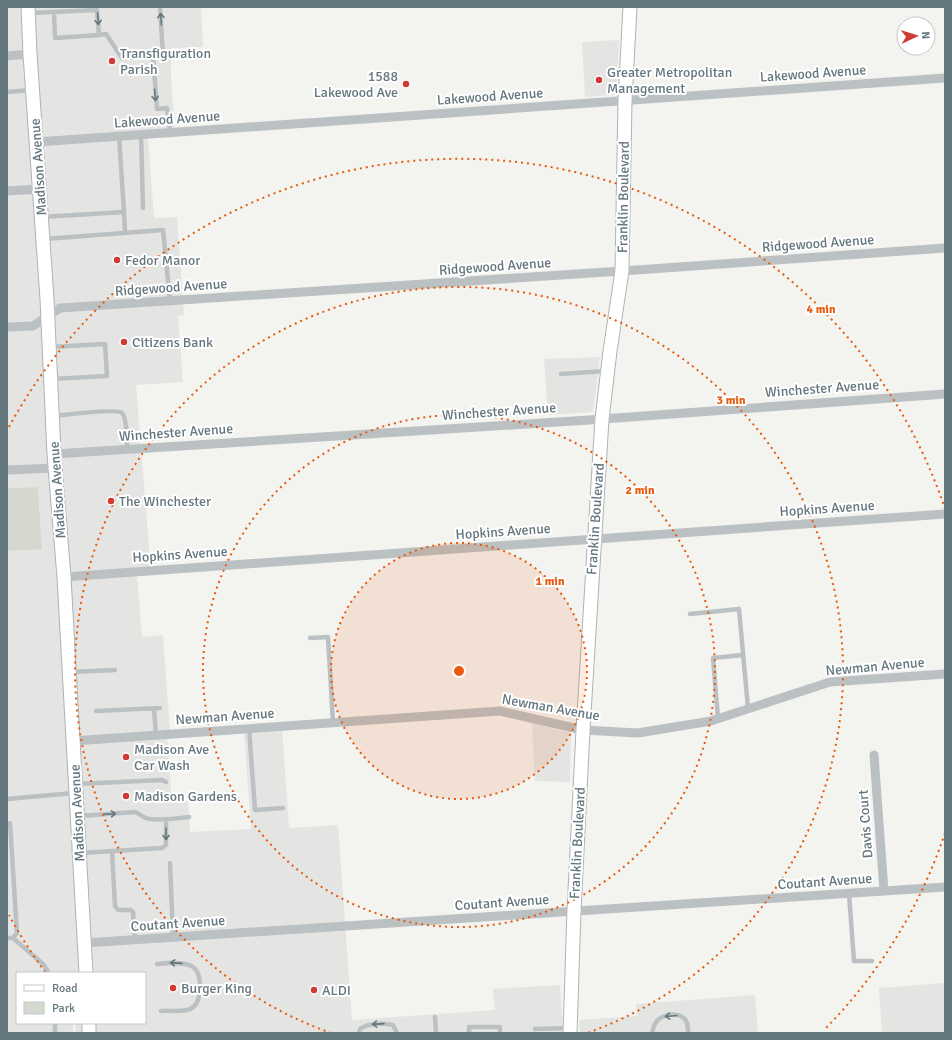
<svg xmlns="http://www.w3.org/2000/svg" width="952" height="1040" viewBox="0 0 952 1040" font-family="Signika,sans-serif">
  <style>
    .built { fill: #e4e4e3 }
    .green { fill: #d4d8cf }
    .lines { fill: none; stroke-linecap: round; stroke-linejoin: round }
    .secondary-casing { stroke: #adb4b6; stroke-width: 15 }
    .lane { stroke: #bbc0c2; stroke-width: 4.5 }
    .street { stroke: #bbc0c2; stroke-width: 9 }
    .secondary { stroke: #fff; stroke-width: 13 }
    .oneway { stroke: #65777e }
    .ring { fill: none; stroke: #e8590c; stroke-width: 2; stroke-dasharray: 2 4 }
    .poi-dot { fill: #d03a33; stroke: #fff; stroke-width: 1.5 }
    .labels { text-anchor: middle; stroke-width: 4; stroke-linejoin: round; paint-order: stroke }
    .poi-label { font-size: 14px; fill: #65777e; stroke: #fff; text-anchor: start }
    .street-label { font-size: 14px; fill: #65777e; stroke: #fff }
    .centre { fill: #e8590c; stroke: #fff; stroke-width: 2 }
    .ring-label { font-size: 12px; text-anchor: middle; font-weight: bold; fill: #e8590c; stroke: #fff; stroke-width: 4; stroke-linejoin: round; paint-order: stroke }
  </style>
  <rect width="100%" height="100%" fill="#f3f3f0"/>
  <path class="built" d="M7,7H201L203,47L171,48V73L175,135L148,137L154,218L177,217L184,315L178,316L183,382L136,385L151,573L137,574L142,637L163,635L170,731H167L172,803L188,801L190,832L251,829L244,731L282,728L289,828L338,825L352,1020L495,1010L493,989L560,985L563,1033H76L75,1023H145V973H72V969L71,973H17V1023H73V1033H7V551L42,548L38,487L7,488Z
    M619,40L616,95L585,97L582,42Z
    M600,357L593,412L548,415L544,359Z
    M532,723L571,733L570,782L535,781Z
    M945,983V1033H882L879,988Z
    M755,995L758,1033H580L579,1020L637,1016L636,1004Z"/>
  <path class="green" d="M38,487L42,549L7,551V488Z"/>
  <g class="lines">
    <defs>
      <path id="secondary" d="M28,7L30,54L47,299L54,454L64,577L86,973
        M89,1023V1033
        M570,1033L574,911L583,730L602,419L610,351L622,271L625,100L630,7"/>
    </defs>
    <use href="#secondary" class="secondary-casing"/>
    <path class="lane" d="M30,13L97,10L99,35L106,34L122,58L163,56L160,7
      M54,13L55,38L99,35
      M153,56L157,109L167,108L170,132
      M7,92L31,90
      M141,135L143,208
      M124,212L125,233
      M43,217L124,212L119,136
      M45,239L163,230L170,301
      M51,347L105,344L107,376L52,379
      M561,374L606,371
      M54,416C64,415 117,408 122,413C127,418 127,442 127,449
      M690,614L739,609L748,708
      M310,638L328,637L333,722
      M71,672L115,670
      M154,709L156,735
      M96,711L160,708
      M718,718L713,658L743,655
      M249,728L255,810L283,808
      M77,784L162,780L166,782
      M7,799L74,793
      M79,816L135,812C139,813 142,817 146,818C156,822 178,818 189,817
      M112,851L115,906L118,910H131L133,912L135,940
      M81,853L162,848L166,845V819
      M170,863L173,937
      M849,894L854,961H872
      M7,938H13L17,933L10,823
      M13,938L43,964L49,973
      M157,964C167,963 185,961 193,967C203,974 202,1002 192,1008C184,1013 170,1010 161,1011
      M435,1017L436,1033
      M55,1023V1033
      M535,1029L568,1028
      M359,1033L360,1029C368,1023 383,1023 393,1025L397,1033
      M469,1033V1027H500V1033
      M652,1033C653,1028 655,1022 659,1019C668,1013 683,1012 687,1023C688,1026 688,1030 688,1033"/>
    <path class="street" d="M7,56L30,54
      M37,142L945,78
      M7,191L40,189
      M7,327L33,326L60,308L622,271L945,248
      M54,454L589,420L945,394
      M7,470L55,468
      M64,577L945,514
      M73,741L500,711L583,730L638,733L711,721L830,682L945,674
      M874,755L884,891
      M84,943L945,887"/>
    <use href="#secondary" class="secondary"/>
  </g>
  <defs><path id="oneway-shaft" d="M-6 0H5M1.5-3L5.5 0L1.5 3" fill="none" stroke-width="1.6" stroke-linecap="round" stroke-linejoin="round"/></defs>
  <g class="oneway">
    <use href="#oneway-shaft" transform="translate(98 19) rotate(86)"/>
    <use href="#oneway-shaft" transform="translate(161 19) rotate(-94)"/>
    <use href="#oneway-shaft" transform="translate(155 95) rotate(86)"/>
    <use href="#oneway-shaft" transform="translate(110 814) rotate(-3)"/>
    <use href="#oneway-shaft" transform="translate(166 834) rotate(90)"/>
    <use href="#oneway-shaft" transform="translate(176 963) rotate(-176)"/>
    <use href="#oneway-shaft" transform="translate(671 1016) rotate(175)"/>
    <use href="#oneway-shaft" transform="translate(378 1024) rotate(176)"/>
  </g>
  <circle cx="459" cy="671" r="128" fill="#e8590c" fill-opacity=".12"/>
  <g class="ring">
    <circle cx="459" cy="671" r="128"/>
    <circle cx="459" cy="671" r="256"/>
    <path d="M331 1033A384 384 0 1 1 587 1033"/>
    <path d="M945 833A512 512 0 0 1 824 1030M45 972A512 512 0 0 1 9 915M9 427A512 512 0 0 1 945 509"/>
  </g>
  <g class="poi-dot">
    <circle cx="112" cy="61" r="4"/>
    <circle cx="599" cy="80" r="4"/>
    <circle cx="406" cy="84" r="4"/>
    <circle cx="117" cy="260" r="4"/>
    <circle cx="124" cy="342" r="4"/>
    <circle cx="111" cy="501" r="4"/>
    <circle cx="126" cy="757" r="4"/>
    <circle cx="126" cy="796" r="4"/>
    <circle cx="173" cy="988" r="4"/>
    <circle cx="314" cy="990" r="4"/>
  </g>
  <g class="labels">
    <g class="poi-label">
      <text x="120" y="58">Transfiguration<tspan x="120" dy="16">Parish</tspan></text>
      <text x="607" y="77">Greater Metropolitan<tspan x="607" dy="16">Management</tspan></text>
      <text x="398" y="81" text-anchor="end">1588<tspan x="398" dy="16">Lakewood Ave</tspan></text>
      <text x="125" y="265">Fedor Manor</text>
      <text x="132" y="347">Citizens Bank</text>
      <text x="119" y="506">The Winchester</text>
      <text x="134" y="754">Madison Ave<tspan x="134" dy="16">Car Wash</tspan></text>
      <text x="134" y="801">Madison Gardens</text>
      <text x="181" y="993">Burger King</text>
      <text x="322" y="995">ALDI</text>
    </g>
    <g class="street-label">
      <text transform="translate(813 73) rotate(-4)" y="5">Lakewood Avenue</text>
      <text transform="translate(490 96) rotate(-4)" y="5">Lakewood Avenue</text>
      <text transform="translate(167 119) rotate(-4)" y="5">Lakewood Avenue</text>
      <text transform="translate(38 167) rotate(-94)" y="5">Madison Avenue</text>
      <text transform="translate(623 197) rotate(-89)" y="5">Franklin Boulevard</text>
      <text transform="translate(818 243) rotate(-4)" y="5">Ridgewood Avenue</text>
      <text transform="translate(495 266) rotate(-4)" y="5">Ridgewood Avenue</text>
      <text transform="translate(171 287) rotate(-4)" y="5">Ridgewood Avenue</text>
      <text transform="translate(822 388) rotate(-4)" y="5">Winchester Avenue</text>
      <text transform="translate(499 411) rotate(-4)" y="5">Winchester Avenue</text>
      <text transform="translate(176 432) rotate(-4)" y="5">Winchester Avenue</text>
      <text transform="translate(57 490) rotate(-94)" y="5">Madison Avenue</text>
      <text transform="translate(827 508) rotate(-4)" y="5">Hopkins Avenue</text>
      <text transform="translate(595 519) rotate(-86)" y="5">Franklin Boulevard</text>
      <text transform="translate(503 531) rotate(-4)" y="5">Hopkins Avenue</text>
      <text transform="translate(180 554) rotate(-4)" y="5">Hopkins Avenue</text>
      <text transform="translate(875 666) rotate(-5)" y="5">Newman Avenue</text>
      <text transform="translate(551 707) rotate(10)" y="5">Newman Avenue</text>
      <text transform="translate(225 716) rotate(-4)" y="5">Newman Avenue</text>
      <text transform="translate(77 813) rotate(-93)" y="5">Madison Avenue</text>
      <text transform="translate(865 824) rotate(-94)" y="5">Davis Court</text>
      <text transform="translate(577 843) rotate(-87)" y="5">Franklin Boulevard</text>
      <text transform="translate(825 881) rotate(-4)" y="5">Coutant Avenue</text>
      <text transform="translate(502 902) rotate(-4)" y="5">Coutant Avenue</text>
      <text transform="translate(178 923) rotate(-4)" y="5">Coutant Avenue</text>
    </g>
  </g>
  <circle cx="459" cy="671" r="6" class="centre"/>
  <g class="ring-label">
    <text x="821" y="313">4 min</text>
    <text x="731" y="404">3 min</text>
    <text x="640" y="494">2 min</text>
    <text x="550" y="585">1 min</text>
  </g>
  <rect width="952" height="1040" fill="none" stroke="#65777e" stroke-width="16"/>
  <rect x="16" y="972" width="130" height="52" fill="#ffffff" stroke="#c1c9cb"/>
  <rect x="24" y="985" width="20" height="6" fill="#ffffff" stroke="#c1c9cb"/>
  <text x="52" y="992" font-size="12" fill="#65777e">Road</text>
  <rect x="24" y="1002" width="20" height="12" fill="#d4d8cf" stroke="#c1c9cb"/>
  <text x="52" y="1012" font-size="12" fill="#65777e">Park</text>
  <g transform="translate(916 36) rotate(86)"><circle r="19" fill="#ffffff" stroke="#c1c9cb"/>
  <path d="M0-3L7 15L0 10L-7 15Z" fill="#d03a33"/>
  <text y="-6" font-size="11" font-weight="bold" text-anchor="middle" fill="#65777e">N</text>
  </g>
</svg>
